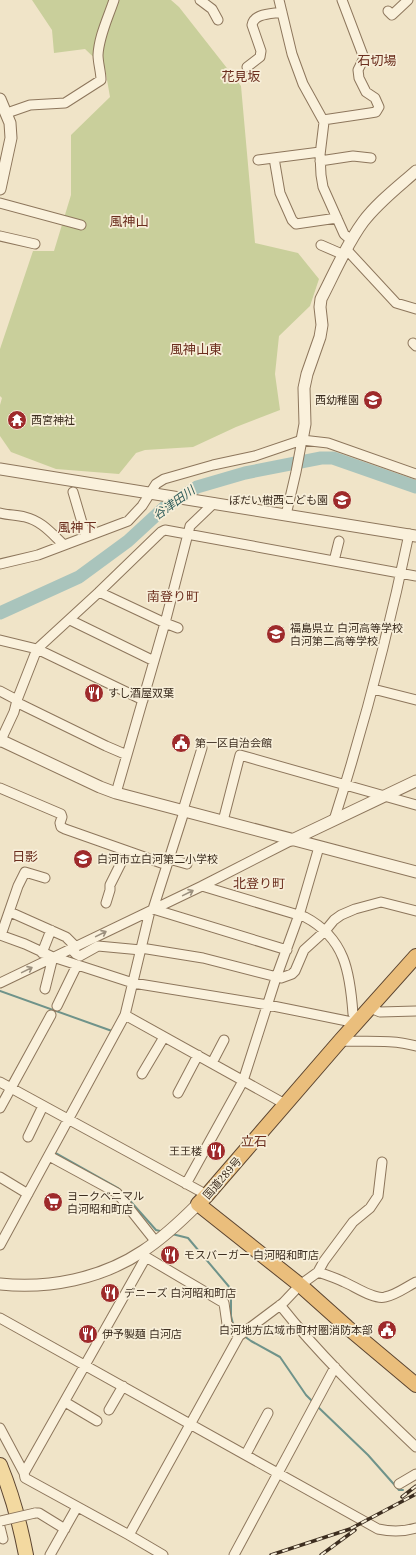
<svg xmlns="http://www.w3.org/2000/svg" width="416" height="1555" viewBox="0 0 416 1555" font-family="Lora,'Noto Sans JP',serif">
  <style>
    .green { fill: #c9cf9b }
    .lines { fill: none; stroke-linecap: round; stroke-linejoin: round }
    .stream { stroke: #6f938a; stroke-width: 2 }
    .river { stroke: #a9c4bc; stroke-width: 13 }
    .minor-casing { stroke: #8d765c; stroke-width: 11 }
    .tertiary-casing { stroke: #8d765c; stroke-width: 13 }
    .primary-casing { stroke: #5b4430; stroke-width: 16 }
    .trunk-casing { stroke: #5b4430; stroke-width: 16 }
    .minor { stroke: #faf1dc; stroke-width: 9 }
    .tertiary { stroke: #faf1dc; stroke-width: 11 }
    .primary { stroke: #f3d9a0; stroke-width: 14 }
    .trunk { stroke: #eabe7c; stroke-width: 14 }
    .rail-casing { stroke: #3d2e20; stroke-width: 3.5 }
    .rail { stroke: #f7eed8; stroke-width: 2; stroke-dasharray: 6; stroke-linecap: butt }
    .minor-bridge-casing { stroke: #8d765c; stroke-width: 11; stroke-linecap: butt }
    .minor-bridge { stroke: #faf1dc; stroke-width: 9 }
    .oneway { stroke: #9c907e }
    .labels { text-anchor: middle; stroke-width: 3.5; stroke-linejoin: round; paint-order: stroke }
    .poi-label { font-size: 11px; fill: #3d2e20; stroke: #f7eed8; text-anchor: start }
    .street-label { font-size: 11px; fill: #3d2e20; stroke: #f7eed8 }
    .water-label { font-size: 12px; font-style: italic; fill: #2f5d5a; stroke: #f7eed8 }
    .quarter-label { font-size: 13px; fill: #6b2e1e; stroke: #f7eed8 }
  </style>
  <rect width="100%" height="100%" fill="#f0e4c8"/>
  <path class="green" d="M32,0H171L179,7L241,86L255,243L298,253L319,279L310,306L279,336L275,374L280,410L236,427L193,447L145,450L136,453L119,474L56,469L11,452L0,436V405L2,398L0,396V349L33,251H54L71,195V135L110,97L105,68L85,49L54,53L52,30Z"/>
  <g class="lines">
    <path class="stream" d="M0,991L112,1031L111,1033
      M54,1152L118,1188L121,1191
      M124,1194L156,1230L164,1232
      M172,1234L188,1238L231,1289V1316L233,1324
      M244,1336L251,1341L280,1357L306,1395L313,1402
      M318,1407L368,1455L399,1490H403"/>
    <path class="river" d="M0,613L79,577L128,541L165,507L197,487L245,473L321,458H333L416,487"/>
    <defs>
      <path id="minor" d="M200,0L212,9L218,20
        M279,0L292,54L303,84L324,122L320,155L321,175L323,187L344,234L351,240
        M388,11L392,15L408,0
        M247,67L260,57L261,51L252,25C254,13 272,14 282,12
        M7,113L30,105L65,103L101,80C101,72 98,63 98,55C99,36 108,18 114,0
        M323,120L370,113L376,112L379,107L375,98L366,92L359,78L358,70L364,58L342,0
        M274,158L280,193L292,220L296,224L337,218
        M258,160L320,152
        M320,161L353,156L371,158
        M0,203L81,225
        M0,236L35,244
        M321,245L344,255
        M346,249L396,303L416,309
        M413,343L416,346
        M73,492L86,536
        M0,513C8,515 17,515 25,517C42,521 52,534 64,545
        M286,515L296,472L302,440
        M334,561L339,541
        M0,564L38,555L128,521L142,506L156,484L164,479L213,465L255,456L302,440L328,443L416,474
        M99,592L165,623L178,628
        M70,620L154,661
        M0,640L37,649L143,700
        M373,689L416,700
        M0,691L17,700L14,712L0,742
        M127,755L106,746L18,703L17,700L37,649L99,592L161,532L165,530L416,576
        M0,788L61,814L62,817L60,823L61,827L65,829L167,865
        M116,793L165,623L190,526L214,503
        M334,820C364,726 389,631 409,534
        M223,821L240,755L416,805
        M169,859L187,864
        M202,886L305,917C345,938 350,972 353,1014L361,1017
        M106,903L110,890V885L127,851
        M153,909L183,815V810L202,748
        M153,909L287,950
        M10,912L66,937L76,947
        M0,935L25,944L53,957L133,983L268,1005L357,1023
        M1,935L18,886L25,872L45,878
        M141,948L203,958L281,978L292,974L295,971L304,950L325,931L334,920L341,915L355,909L381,902L416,911
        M71,949L76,954L80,956L98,946L141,950
        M42,953L51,930
        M0,983L202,886L292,840
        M45,989L53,957
        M57,1006L77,965
        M370,1008L380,1012L416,1011
        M125,1015L285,1104
        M340,1041C365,1042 392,1039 416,1046
        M212,1063L224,1040
        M142,1074L164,1037
        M0,1082L207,1195
        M178,1093L198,1055
        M0,1108L51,1015
        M28,1137L43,1106
        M49,1156L117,1193L156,1242
        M0,1177L28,1194
        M186,1184L243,1081L276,978L300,912L319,847
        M0,1245L125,1015L150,911
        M143,1251L146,1257L24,1473L25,1478L129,1535L239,1336L283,1303L300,1285L318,1272C327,1275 336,1278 344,1282C354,1286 374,1300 385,1297C396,1295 406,1287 416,1282
        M146,1257L224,1303L227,1324L239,1336
        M318,1272L324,1261L353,1222L370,1208L378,1196L382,1162
        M280,1305C321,1357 369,1402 416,1447
        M0,1318L378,1529C392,1532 403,1532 416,1528
        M65,1402L97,1421
        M109,1410L123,1386
        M0,1428L24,1473
        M246,1454L268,1413
        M399,1484L416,1474
        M35,1513H39L65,1529
        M0,1527L3,1539
        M129,1535L163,1555
        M50,1555L77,1507
        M234,1555L335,1367"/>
      <path id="tertiary" d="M0,99L10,123L11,138L0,189
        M302,440L305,424L304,388L307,374L320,337L322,325L320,307L321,299C334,274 346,245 363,222C377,203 398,187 416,171
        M0,469L416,536
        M0,740L100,787L116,793L416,872
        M292,840L416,781
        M0,1284C49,1289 101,1279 143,1251C163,1238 181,1221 198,1204"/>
      <path id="primary" d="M0,1465C12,1494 20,1524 26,1555"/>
      <path id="trunk" d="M416,956L340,1041L207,1195L198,1204L300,1285L347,1327L416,1385"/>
    </defs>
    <use href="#minor" class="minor-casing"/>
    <use href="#tertiary" class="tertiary-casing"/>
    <use href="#primary" class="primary-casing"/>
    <use href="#trunk" class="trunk-casing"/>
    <use href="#minor" class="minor"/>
    <use href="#tertiary" class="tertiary"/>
    <use href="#primary" class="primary"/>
    <use href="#trunk" class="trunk"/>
    <defs>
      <path id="rail" d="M402,1497L416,1486
        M271,1555L350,1529L416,1494
        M321,1555L355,1530"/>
    </defs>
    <use href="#rail" class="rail-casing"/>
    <use href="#rail" class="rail"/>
    <defs>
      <path id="minor-bridge" d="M1,1521L35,1513"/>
    </defs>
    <use href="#minor-bridge" class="minor-bridge-casing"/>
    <use href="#minor-bridge" class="minor-bridge"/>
  </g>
  <defs><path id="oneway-shaft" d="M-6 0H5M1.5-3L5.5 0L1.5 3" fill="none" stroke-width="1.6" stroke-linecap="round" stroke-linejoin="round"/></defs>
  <g class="oneway">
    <use href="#oneway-shaft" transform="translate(188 893) rotate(-26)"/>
    <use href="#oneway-shaft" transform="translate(101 934) rotate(-26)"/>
    <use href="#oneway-shaft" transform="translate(27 970) rotate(-26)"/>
  </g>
  <defs>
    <symbol id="school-disc" viewBox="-11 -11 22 22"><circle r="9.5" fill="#9e2a2b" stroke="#f7eed8"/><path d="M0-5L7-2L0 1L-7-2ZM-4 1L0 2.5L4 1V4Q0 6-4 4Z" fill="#fff"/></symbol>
    <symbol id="temple-disc" viewBox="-11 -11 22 22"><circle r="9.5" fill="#9e2a2b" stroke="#f7eed8"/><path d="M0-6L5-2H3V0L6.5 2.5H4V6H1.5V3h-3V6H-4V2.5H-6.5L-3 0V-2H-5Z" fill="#fff"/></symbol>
    <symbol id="restaurant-disc" viewBox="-11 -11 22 22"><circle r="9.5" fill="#9e2a2b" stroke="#f7eed8"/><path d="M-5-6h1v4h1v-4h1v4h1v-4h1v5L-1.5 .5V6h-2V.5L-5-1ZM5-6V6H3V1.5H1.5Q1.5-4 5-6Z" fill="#fff"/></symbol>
    <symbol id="civic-disc" viewBox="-11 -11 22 22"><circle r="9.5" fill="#9e2a2b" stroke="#f7eed8"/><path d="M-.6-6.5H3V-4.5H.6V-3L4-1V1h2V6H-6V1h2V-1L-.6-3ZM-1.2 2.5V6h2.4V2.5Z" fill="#fff"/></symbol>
    <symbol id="supermarket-disc" viewBox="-11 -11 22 22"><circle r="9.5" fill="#9e2a2b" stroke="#f7eed8"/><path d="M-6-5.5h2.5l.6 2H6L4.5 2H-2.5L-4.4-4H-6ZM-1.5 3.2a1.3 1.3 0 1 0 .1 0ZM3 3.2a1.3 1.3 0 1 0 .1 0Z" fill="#fff"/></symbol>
  </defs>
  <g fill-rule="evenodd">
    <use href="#school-disc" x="362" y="389" width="22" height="22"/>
    <use href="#temple-disc" x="6" y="409" width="22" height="22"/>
    <use href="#school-disc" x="331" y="489" width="22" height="22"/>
    <use href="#school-disc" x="265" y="623" width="22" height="22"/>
    <use href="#restaurant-disc" x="83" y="682" width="22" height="22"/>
    <use href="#civic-disc" x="170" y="732" width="22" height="22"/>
    <use href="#school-disc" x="72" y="848" width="22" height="22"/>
    <use href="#restaurant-disc" x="205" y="1140" width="22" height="22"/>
    <use href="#supermarket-disc" x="42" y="1191" width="22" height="22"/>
    <use href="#restaurant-disc" x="159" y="1244" width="22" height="22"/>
    <use href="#restaurant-disc" x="99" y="1282" width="22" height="22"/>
    <use href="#civic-disc" x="376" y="1319" width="22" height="22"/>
    <use href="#restaurant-disc" x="77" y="1323" width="22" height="22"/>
  </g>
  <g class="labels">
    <g class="poi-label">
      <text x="359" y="404" text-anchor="end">西幼稚園</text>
      <text x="31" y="424">西宮神社</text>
      <text x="328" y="504" text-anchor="end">ぼだい樹西こども園</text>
      <text x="290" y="632">福島県立 白河高等学校<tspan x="290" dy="13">白河第二高等学校</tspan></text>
      <text x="108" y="697">すし酒屋双葉</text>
      <text x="195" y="747">第一区自治会館</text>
      <text x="97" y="863">白河市立白河第二小学校</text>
      <text x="202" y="1155" text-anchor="end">王王楼</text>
      <text x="67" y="1200">ヨークベニマル<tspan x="67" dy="13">白河昭和町店</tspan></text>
      <text x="184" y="1259">モスバーガー 白河昭和町店</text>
      <text x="124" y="1297">デニーズ 白河昭和町店</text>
      <text x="373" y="1334" text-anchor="end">白河地方広域市町村圏消防本部</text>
      <text x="102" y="1338">伊予製麺 白河店</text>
    </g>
    <g class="street-label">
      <text transform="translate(222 1178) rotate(-49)" y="4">国道289号</text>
    </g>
    <g class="water-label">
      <text transform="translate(174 503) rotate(-36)" y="4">谷津田川</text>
    </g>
    <g class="quarter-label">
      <text x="377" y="65">石切場</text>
      <text x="241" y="81">花見坂</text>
      <text x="129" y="226">風神山</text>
      <text x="196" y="354">風神山東</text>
      <text x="77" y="532">風神下</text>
      <text x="173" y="601">南登り町</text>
      <text x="25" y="861">日影</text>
      <text x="259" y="888">北登り町</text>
      <text x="254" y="1146">立石</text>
    </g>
  </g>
</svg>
